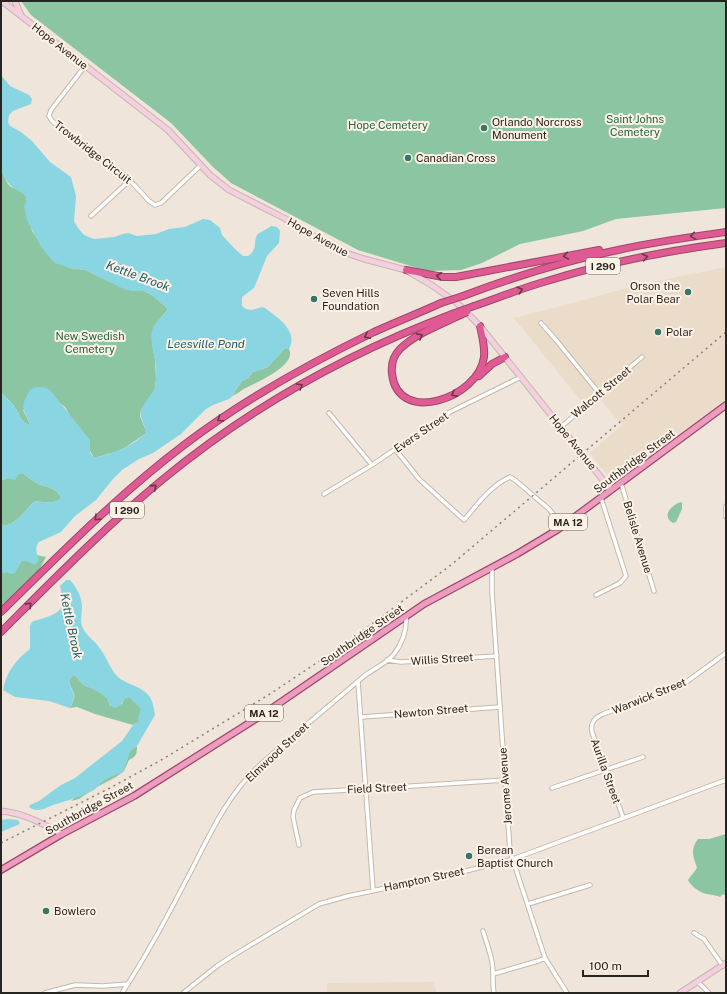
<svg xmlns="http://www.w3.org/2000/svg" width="727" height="994" viewBox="0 0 727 994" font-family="'Public Sans',sans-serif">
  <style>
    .built { fill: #ebdbc9 }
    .green { fill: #8cc5a2 }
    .water { fill: #89d5e2 }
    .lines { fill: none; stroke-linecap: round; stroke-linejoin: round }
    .street-casing { stroke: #c3b9ad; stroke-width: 5.5 }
    .secondary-casing { stroke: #c3b9ad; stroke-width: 7 }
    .primary-casing { stroke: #9f476a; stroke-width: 8 }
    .highway-casing { stroke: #9f476a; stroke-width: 8 }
    .street { stroke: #fff; stroke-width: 3.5 }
    .secondary { stroke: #f5cedf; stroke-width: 5 }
    .primary { stroke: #ec9cbe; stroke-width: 5.5 }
    .highway { stroke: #df5a93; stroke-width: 6 }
    .rail { stroke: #888079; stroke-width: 1.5; stroke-dasharray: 2 4; stroke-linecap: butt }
    .highway-bridge-casing { stroke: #9f476a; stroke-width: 8; stroke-linecap: butt }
    .highway-bridge { stroke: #df5a93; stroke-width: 6 }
    .oneway { stroke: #683748 }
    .poi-dot { fill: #387765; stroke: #fef2e7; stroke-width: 1.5 }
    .labels { text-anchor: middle; stroke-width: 4; stroke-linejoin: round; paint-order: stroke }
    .shield { fill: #fef2e7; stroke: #68625b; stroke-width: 1 }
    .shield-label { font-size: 10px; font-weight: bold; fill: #28241f }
    .street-label { font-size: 11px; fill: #28241f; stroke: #fef2e7 }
    .park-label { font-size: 11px; fill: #216241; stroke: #fef2e7 }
    .poi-label { font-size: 11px; fill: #28241f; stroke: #fef2e7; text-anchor: start }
    .water-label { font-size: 12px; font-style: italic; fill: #206069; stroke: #fef2e7 }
  </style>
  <rect width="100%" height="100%" fill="#f0e5da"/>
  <path class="built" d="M726,267V399L613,482L590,453L622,425L594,392L582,402L514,318L562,306L638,285Z
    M433,982L437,993H327V983Z"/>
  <path class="green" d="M21,1H726V208L616,219L583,231L520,244L482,263L461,270L427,271L358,250L231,183L213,167L171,123L31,15Z
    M1,170L8,184L11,187L19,190L26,196L32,231L39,241L41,247L70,268L86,270L95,275L133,291H144L152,295L168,309L166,312L159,320L152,343L155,360L156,379L155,389L141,410L140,416L146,431L145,434L126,447L115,452L94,458L65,407L56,400L53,394L23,410L30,424L29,425C20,422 20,413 14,406C10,401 5,397 1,392Z
    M286,348L289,349C298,366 253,384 242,390C239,392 237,394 234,395V392L242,381L248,378L253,372L268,367L284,349Z
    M22,473C28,477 34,482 41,485C50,488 57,488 61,498C54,505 45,502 35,501C26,509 17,524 4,526L1,524V481L7,478Z
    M681,502L682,503V509L676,522L673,523C661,516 671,505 681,502Z
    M26,553L46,557L39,570L1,609V560Z
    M73,675L77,677L83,685C88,686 103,693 106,697C108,699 109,703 110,706L122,704L124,699L130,696L144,711L139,722L133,725L95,714L77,707L70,708C79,690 72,696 69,680Z
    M137,746C137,754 136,757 129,760L124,771L116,777L95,788L79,799L71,801L131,750Z
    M726,834V896L723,894L720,897C713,894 708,895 703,893C698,891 690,885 688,880C691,875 694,873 697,868C693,856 690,850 698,839H709Z"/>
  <path class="water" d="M1,75L10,86L29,95L32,99L31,104L13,111L9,115L8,122L10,126L21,132L32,141L50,162L71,177L76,196L74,221L78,228L84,235L94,239L114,237L123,234L128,233L137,236L147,235L156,234L169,229L185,227L203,219L210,220L220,228L222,235L235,249L243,256H248C258,250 253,243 257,235C259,232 268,229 271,226L277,227L280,231L279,243L267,256L254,288L242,297V306L246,309L252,310L262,307L265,308C277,317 299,331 289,349H284L268,367L253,372L248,378L242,381L235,390L234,395L229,399L213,405L206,409L181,434L153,453L139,459L122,470L113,479L96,500L75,516L61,532L39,542C34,548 37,554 39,560L35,565L26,561H22L15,573C11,575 6,571 1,574V524L4,526C17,524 26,509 35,501C44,502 54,505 61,498C57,488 50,488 41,485C34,482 28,477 22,473L19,474L15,480L7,478L1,481V392C5,397 9,401 14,406C20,413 20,422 29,425L30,424C22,406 20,408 30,390C36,386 43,386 50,390L90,440V453L94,458C112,454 131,447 145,434C147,426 139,419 141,410C144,401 154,395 155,386C157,378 156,367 155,359C153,349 149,338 153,328C156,320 165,316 168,309L152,295L144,291H133L126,290L95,275L86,270L70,268L55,263L51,259L41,247L27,220L24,206L27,200C24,191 16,191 10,185C6,181 4,175 1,170Z
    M66,580H70C77,588 82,597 82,607C82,613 80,620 82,626C85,635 94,640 99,647C105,655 108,663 113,671C121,685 141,684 150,697C153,702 154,709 155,715L137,746L131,750L123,772C115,775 107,778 101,783C98,785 97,788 94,790C80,797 70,800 56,804C47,807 38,814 29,807L30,805L39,801L61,785L75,778L122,741L133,725L139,722L138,718L141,709L129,697L124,699C122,704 116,712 110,705C108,703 108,699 105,697C102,693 88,686 83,685L77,677L73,675L69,681C72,696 78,691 70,708L49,701L15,697L3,690C6,673 16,659 30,649V626L32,622C44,617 57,617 64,604L60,586Z
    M7,819L18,820L20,824L1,832V820Z"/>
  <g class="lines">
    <defs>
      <path id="street" d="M85,66L51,110L49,116L52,121L127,177L149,201L155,205L161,203L201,165
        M91,216L130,180
        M541,323L556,340L599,393
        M329,413L372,465
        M561,427L642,357
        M395,449L419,479L464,520C477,505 491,485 510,477L515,480L549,509L562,526
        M621,483L654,591
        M324,494L372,465L450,412L521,377
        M726,506V517
        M492,567V592L510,851L545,958L567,993
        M596,595L620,583L626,576L601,498
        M387,660L401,662L497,656
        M358,682L373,890
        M362,717L500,707
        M552,788L643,757
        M623,817L592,732C590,722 595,718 603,714L685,683L726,653
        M299,845L293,817L294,810L300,798L313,792L366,789L505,780
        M528,904L590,885
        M483,931C486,941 490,951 492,962C494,972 492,982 494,993
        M694,933L704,939L723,966
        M493,974L538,961L545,958
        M698,982L709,993
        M45,993L75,985L103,986L128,984
        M122,993C147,955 168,915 189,875C209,836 227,795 259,766C293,735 328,707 363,677C373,669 386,664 394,654C402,644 407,630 406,617
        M183,993L217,966L234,955L319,904L348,896L458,873L513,859L726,780"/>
      <path id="secondary" d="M2,1L168,130L210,175L229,190L284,218L323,242L343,252L364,259L406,270L433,286L457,303L480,326L611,490
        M15,1L21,15
        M1,811C24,813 43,824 62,834
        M680,993L726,963"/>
      <path id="primary" d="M1,870L62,834L134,796L262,715L424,604L517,554L557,530L726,405"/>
      <path id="highway" d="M406,270L443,277H456L599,250
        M463,296C513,277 565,261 618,250C653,242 690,237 726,232
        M474,306C498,298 522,288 547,281C605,263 666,251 726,243
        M456,317C438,326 415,334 400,349C393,356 391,365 392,374C398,426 479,398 484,357C485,346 482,336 480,326
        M479,376L492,364L505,357
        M1,612C60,554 118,495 184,445C243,400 308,364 374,332C396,322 419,313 441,303
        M1,632C53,580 105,527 162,480C248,409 348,353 452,314"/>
    </defs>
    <use href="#street" class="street-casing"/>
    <use href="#secondary" class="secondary-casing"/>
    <use href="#primary" class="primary-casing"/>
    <use href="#highway" class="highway-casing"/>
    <use href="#street" class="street"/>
    <use href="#secondary" class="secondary"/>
    <use href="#primary" class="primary"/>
    <use href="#highway" class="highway"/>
    <path class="rail" d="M1,843L108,789L163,759L270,694L345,644L451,565L726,332"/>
    <defs>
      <path id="highway-bridge" d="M441,303L463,296
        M452,314L474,306
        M456,317L467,312"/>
    </defs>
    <use href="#highway-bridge" class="highway-bridge-casing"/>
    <use href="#highway-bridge" class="highway-bridge"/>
  </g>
  <defs><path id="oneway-chevron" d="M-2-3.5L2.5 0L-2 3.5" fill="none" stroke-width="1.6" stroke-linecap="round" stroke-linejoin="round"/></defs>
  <g class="oneway">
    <use href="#oneway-chevron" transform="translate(693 236) rotate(171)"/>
    <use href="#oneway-chevron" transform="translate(566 256) rotate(171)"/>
    <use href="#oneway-chevron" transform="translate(645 257) rotate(-11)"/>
    <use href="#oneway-chevron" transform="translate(439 276) rotate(-173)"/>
    <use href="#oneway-chevron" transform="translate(520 290) rotate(-19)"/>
    <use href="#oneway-chevron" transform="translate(367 336) rotate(154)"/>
    <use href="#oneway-chevron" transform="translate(420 336) rotate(-29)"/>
    <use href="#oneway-chevron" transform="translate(300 386) rotate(-31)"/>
    <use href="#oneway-chevron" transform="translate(454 394) rotate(152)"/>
    <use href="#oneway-chevron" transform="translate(220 419) rotate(145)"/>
    <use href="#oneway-chevron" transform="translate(154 487) rotate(-40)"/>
    <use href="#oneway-chevron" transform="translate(97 518) rotate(136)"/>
    <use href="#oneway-chevron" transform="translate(29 605) rotate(-44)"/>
  </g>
  <g class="poi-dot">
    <circle cx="484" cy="128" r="4"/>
    <circle cx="408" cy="158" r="4"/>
    <circle cx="688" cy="292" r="4"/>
    <circle cx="314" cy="299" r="4"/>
    <circle cx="658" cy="332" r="4"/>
    <circle cx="469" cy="856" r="4"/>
    <circle cx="46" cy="911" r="4"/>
  </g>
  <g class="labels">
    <g class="shield">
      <rect x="586" y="258" width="34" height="16" rx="3"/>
      <rect x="110" y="502" width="34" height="16" rx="3"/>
      <rect x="549" y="514" width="38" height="16" rx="3"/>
      <rect x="245" y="705" width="38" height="16" rx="3"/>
    </g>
    <g class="shield-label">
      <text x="603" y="270">I 290</text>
      <text x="127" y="514">I 290</text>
      <text x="568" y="526">MA 12</text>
      <text x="264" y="717">MA 12</text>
    </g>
    <g class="street-label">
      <text transform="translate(60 46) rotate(38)" y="4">Hope Avenue</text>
      <text transform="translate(93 152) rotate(38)" y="4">Trowbridge Circuit</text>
      <text transform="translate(318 237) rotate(29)" y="4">Hope Avenue</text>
      <text transform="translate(601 392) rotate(-40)" y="4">Walcott Street</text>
      <text transform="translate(421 432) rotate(-34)" y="4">Evers Street</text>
      <text transform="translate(573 442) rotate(51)" y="4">Hope Avenue</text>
      <text transform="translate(634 461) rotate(-37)" y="4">Southbridge Street</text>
      <text transform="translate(638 537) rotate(73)" y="4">Belisle Avenue</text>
      <text transform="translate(362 635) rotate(-35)" y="4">Southbridge Street</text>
      <text transform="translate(442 659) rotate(-4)" y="4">Willis Street</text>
      <text transform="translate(649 696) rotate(-22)" y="4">Warwick Street</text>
      <text transform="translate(431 711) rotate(-5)" y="4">Newton Street</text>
      <text transform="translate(277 752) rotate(-43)" y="4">Elmwood Street</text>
      <text transform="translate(606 771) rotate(70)" y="4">Aurilla Street</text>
      <text transform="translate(505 786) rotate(-94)" y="4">Jerome Avenue</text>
      <text transform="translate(377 788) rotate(-3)" y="4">Field Street</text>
      <text transform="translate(89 808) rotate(-29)" y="4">Southbridge Street</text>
      <text transform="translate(424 879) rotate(-12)" y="4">Hampton Street</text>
    </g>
    <g class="park-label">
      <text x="635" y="123">Saint Johns<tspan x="635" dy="13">Cemetery</tspan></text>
      <text x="388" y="129">Hope Cemetery</text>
      <text x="90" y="340">New Swedish<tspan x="90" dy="13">Cemetery</tspan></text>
    </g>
    <g class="poi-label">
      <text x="492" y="126">Orlando Norcross<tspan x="492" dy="13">Monument</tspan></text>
      <text x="416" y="162">Canadian Cross</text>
      <text x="680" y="290" text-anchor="end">Orson the<tspan x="680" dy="13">Polar Bear</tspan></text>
      <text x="322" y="297">Seven Hills<tspan x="322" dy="13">Foundation</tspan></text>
      <text x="666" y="336">Polar</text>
      <text x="477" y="854">Berean<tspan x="477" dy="13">Baptist Church</tspan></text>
      <text x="54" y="915">Bowlero</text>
    </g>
    <g class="water-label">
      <text transform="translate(138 276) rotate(20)" y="4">Kettle Brook</text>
      <text x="206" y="348">Leesville Pond</text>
      <text transform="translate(71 626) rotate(78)" y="4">Kettle Brook</text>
    </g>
  </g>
  <rect width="727" height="994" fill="none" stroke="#28241f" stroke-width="4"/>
  <path d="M583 970v6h65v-6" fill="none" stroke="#28241f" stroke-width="2"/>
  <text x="589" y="970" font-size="12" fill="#28241f" stroke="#fef2e7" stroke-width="3" paint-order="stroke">100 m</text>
</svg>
